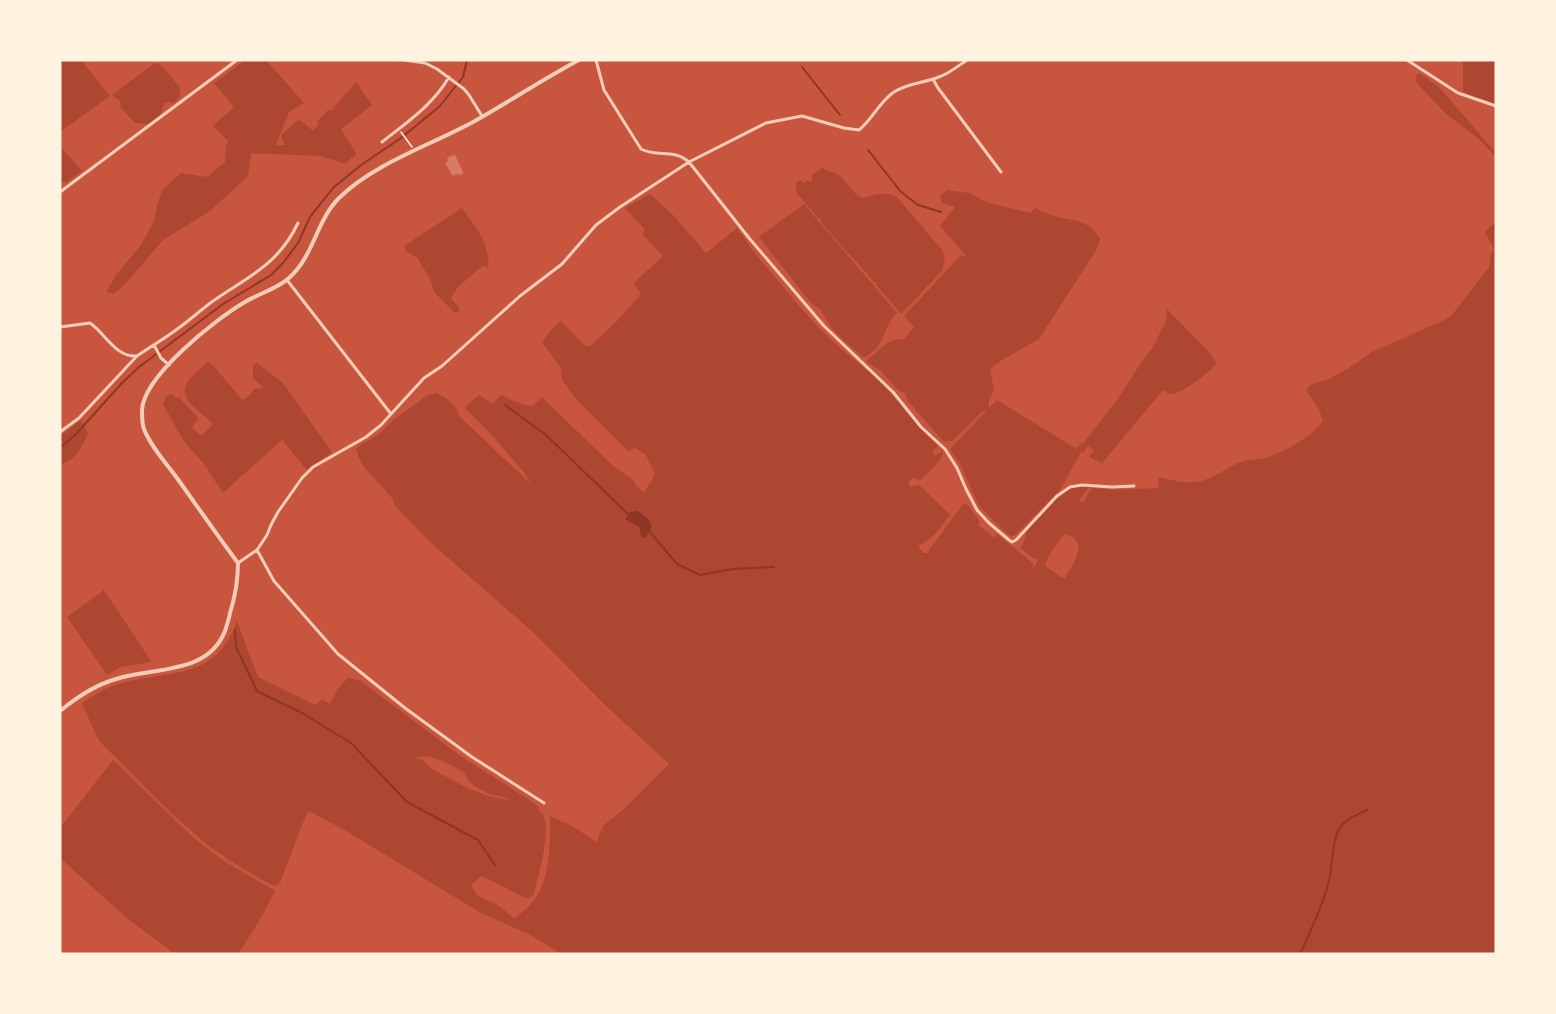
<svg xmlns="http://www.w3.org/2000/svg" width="1556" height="1014" viewBox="0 0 1556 1014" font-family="'Public Sans',sans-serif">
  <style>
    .green { fill: #ae4732; fill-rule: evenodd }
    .water { fill: #8f3625 }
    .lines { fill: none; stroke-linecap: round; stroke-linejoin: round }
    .stream { stroke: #8f3625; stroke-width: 2 }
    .building { fill: #d67c66 }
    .path { stroke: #fff3e0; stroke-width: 1.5 }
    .minor { stroke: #f1ccb7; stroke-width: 3 }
    .tertiary { stroke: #f1ccb7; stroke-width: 4 }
  </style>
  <rect width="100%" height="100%" fill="#c8553d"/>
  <path class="green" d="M60,60H81L110,96L60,132Z
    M245,60H266L304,103L289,112L276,145H285L282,139V134L298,120L302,121L313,131L319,124L317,122L328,110L331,111L356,82L372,105L341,129L356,153V155L349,160L346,164L320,156L251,153L248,176L210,211L163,240L129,280L114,294L106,292L116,275L141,245L154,221L158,202L163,189L181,173L207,177L225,162L226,145L229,142L213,126L234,107L214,83Z
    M1463,60H1496V104L1467,94L1463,91Z
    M155,63L161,65L180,87V96L174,103L165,102L160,115L148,124L135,123L121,108L120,101L112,95Z
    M1419,73L1439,87L1496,153V157L1480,140L1445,113L1415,81L1417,74Z
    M60,146L82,171L67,182H62L60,180Z
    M822,168C825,170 838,174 840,176C848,183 852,193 862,198C873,195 884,191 896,196L942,250C946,258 945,264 941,272L901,314L877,286L876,282H874C865,271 854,259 845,250L821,222V219L818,218L796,192V183L800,180L804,183L807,180L810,182L813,178L811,176Z
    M947,190L969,193L989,203L1031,213L1035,207C1042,212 1050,215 1058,217C1075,221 1090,220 1100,239L1095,252L1039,339L1002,360L990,369L994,390L989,400V408L997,400L1077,449L1078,446L1084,442L1117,400L1144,358L1152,349L1166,321L1167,309L1209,352L1217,364C1208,372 1184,393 1172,394C1168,394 1166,392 1163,390L1102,463L1089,457L1094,450L1088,446L1083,453L1081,452L1060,490L1015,535L1011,536L1006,533L979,506L960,464L950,449L986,411H983L952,441H943L908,401L905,393L899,391L882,372L867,362V360L886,344L893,340L904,339L914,327L905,317V315L961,255L967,257L940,226L955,207L942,203L940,196Z
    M650,194L674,216L706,253L737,228C744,237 750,247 757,256C780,282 802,311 827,336C845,353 865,367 882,384C902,404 918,427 938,446L932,452L935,456L942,451L943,453C939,464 929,472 920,480L912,478L908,483L910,487L919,485L950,515C941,526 933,540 919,545V548L923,553H928L929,550L964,503L967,504L980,522L978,525L995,538L997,534L1033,563L1034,568L1038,560L1032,557L1020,548C1026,541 1024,537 1027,531C1032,522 1057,495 1066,490C1073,486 1082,486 1089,487L1079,500L1083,503L1092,488L1113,490L1159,488L1158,477C1169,479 1184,484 1195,482C1210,481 1224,469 1238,463C1247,459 1256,460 1265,458C1283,453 1314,436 1323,420L1318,408L1306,390L1310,385L1329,379L1349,368L1372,352L1442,321L1450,317L1456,310L1489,267L1491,260L1490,256L1494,249L1485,232L1496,221V954H562L528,934L481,913L346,831L309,811L303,822L280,883L274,886C251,874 229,861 208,845C170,815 138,779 104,746L98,739L82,704C89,697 97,694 105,689C157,666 213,689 237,621L258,677L315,705L322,699L330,704L339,687L348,678L361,681L459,755L528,799L539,807V810L537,811C538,811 540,811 541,812C554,823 537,882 533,896L527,899L482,876L471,885C476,897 483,898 494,903C501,907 508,913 514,919C521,913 529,907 535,899C551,875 550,843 550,816L572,826L597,842L601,830L604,831L602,829L604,825L624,809L669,764L602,702L533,632L430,542L395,506L392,498L364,467L358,456L356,448L378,435L396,418L428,395L436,393C446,397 457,405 459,416L531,484L523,471L490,433L466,409L467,405L479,395L493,404L501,395L521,404L533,406L542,397L612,465L633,480L638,488L645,493C647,485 653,481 655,474L646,455L634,447L629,452L576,399L562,380L561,368L542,342L551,330L561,321L585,346H590L616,322L641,294L634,284L635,282L663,256L642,234L645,230L625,208ZM1065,534C1090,541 1074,563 1065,578L1061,577L1045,566L1048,557L1063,535ZM428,756L443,761L464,772L469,781L473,785L489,794L508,798L511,800L492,797L469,789L432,769L421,759L413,758Z
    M804,204L897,313C881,328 888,344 865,357L861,356L833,330L821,310L811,303L759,237Z
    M462,208C475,227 491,244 488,268L485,266H482L458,287L451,298L458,306L459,311L455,313L435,293L429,277L420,263L418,258L407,252L404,246Z
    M208,362L213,365L242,400L250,395L254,389L264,388L253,378V366L256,362L283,383L332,452L307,470L282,440L223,493L204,464L183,440L163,404C164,399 167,395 172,394L177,398L179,397L198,418L192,428L202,436L213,424C204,414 176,399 187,383C192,375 201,368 208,362Z
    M81,420L88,433C81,449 77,458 60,465V436Z
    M104,590L151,661V662L121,667L107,675L67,617Z
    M113,760L195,839L224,861L275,891L261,918L238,954H175L128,919L60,858V828Z"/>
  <path class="water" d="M637,511C649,518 658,524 645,538L641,537L639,527L625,519L630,512Z"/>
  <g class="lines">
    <path class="stream" d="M802,67L840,115
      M868,150L901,192L918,205L941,212
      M505,405L546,435L629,515
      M60,448L77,433L122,383L139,367L223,304L271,275L283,263L298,243L310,217L333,188L361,165L401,138L440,106L463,77L467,60
      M650,532L677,564L700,575L733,569L774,567
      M235,630L236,647L257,691L304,714L351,743L407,802L478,840L495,865
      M1300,954C1311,930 1322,907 1329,881C1333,865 1331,847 1338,831C1343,820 1357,815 1367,810"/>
  </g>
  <path class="building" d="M455,155L463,172L462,175L457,174L453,176L445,163L448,161L447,159L449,157Z"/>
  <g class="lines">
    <path class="path" d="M401,132L412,147"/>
    <path class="minor" d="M404,60L425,63L437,69L464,89L469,95L482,116
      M596,60L604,90L641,149C658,158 673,148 689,162L749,238L824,326L893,392L921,427L945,449L957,468L966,489L977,510L989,523L1009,540L1012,542L1016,540L1057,496L1070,487L1082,485L1112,487L1134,486
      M1407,60L1458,93L1496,106
      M933,79L938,88L1001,172
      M382,142C406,123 433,105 449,77
      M60,192L237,60
      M287,280L391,414
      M60,327L90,323C105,333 116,358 137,356C152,346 167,337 180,327C191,319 202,309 213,301C249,276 278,265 298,223
      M154,345L161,358L169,365
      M60,432L79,418L136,357
      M257,550L274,581L338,654L405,708L472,757L544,803
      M238,563L257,550L267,535L271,525L278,512L302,478L313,467L366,437L381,425L424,378L442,366L520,296L562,264L596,225L620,207L689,162L766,123L802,116L844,128L859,130C873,119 879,102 894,92C908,83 924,83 939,77C950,73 958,66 967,60"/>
    <path class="tertiary" d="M60,711C77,697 95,685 116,679C153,667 208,675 225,631C227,625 229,619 230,613C235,597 238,580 238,563C217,535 197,506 177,478C166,463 151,447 144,429C142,424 142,417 142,411C142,377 217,318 245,302C260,293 277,289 289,278C314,256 316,221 339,198C375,163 429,146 473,122C509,102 543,79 579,60"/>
  </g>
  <rect width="1556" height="1014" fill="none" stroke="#fff3e0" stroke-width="123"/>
</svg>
